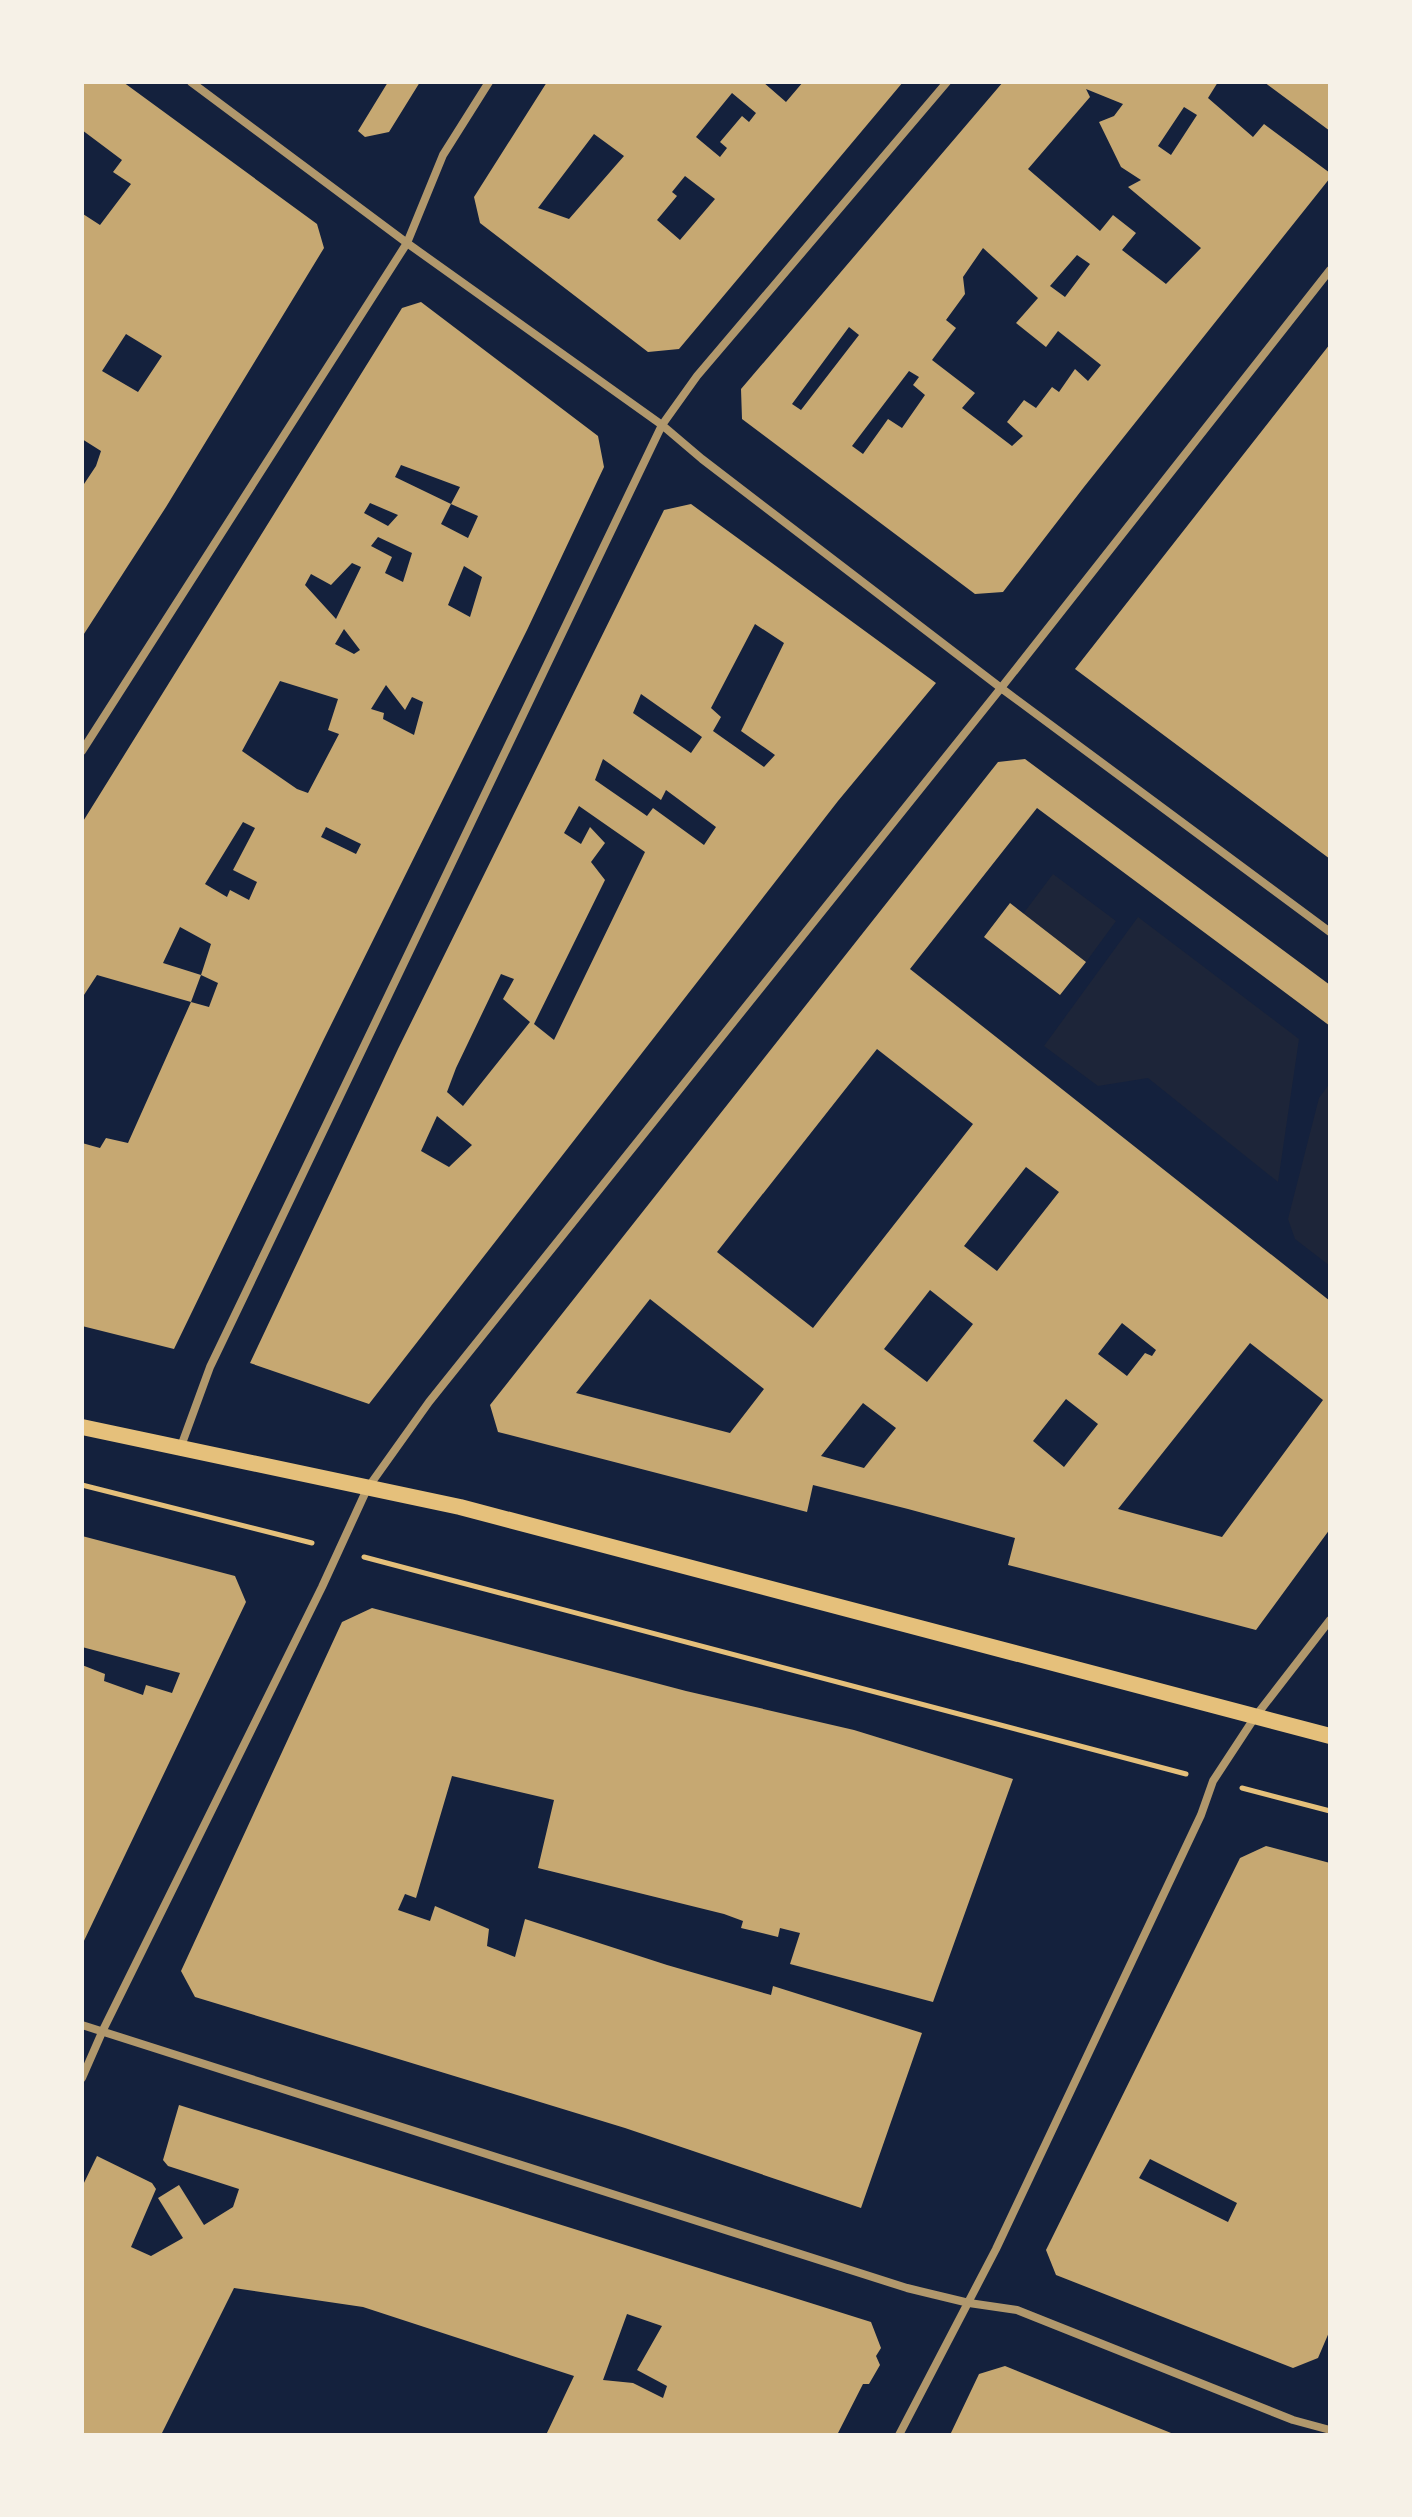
<svg xmlns="http://www.w3.org/2000/svg" width="1412" height="2517" viewBox="0 0 1412 2517" font-family="Lato,sans-serif">
  <style>
    .green { fill: #1d2539 }
    .building { fill: #c6a872; fill-rule: evenodd }
    .lines { fill: none; stroke-linecap: round; stroke-linejoin: round }
    .path { stroke: #e5c07b; stroke-width: 5 }
    .minor { stroke: #b1986c; stroke-width: 8 }
    .secondary { stroke: #e5c07b; stroke-width: 16 }
  </style>
  <rect width="100%" height="100%" fill="#14213d"/>
  <path class="green" d="M1053,874L1116,921L1086,962L1023,914Z
    M1138,917L1299,1039L1278,1182L1148,1078L1098,1086L1044,1046Z
    M1330,1083V1266L1295,1239L1288,1219L1319,1098Z"/>
  <path class="building" d="M82,82H123L317,224L324,248L166,507L82,637V487L96,466L101,451L82,439V216L83,214L100,225L131,184L113,172L122,160L82,130ZM126,334L162,356L138,392L102,371Z
    M388,82H420L389,132L365,137L358,131Z
    M547,82H763L786,102L803,82H903L679,349L648,352L480,223L474,197ZM732,93L756,113L749,122L742,116L720,142L727,148L720,157L696,137ZM594,134L624,156L569,219L538,208ZM685,176L715,199L680,240L657,220L677,196L672,192Z
    M1003,82H1218L1208,98L1253,137L1264,124L1330,173V178L1084,487L1003,592L975,594L742,419L741,389ZM1086,89L1123,104L1114,116L1099,122L1121,167L1141,180L1128,187L1201,248L1166,284L1122,250L1136,233L1113,215L1100,231L1028,169L1090,97ZM1184,107L1197,115L1171,155L1158,146ZM983,248L1038,298L1016,323L1046,347L1058,331L1101,365L1088,381L1075,369L1059,392L1052,387L1036,408L1024,400L1007,422L1023,436L1012,446L962,408L975,393L932,360L956,328L946,320L965,294L963,277ZM1077,255L1090,264L1065,297L1050,286ZM849,327L859,335L801,410L792,404ZM909,371L919,377L913,385L925,395L902,428L888,419L863,454L852,446Z
    M1264,82H1330V131Z
    M421,302L598,436L604,467L528,628L323,1041L174,1349L82,1326V1143L100,1148L106,1138L128,1143L191,1002L209,1007L218,983L201,975L211,944L180,927L163,963L201,975L191,1002L97,975L82,998V823L402,308ZM401,465L460,487L451,504L478,516L468,538L441,524L451,504L395,477ZM370,503L398,515L388,526L364,513ZM378,537L412,553L403,582L385,573L392,557L371,546ZM352,563L361,567L336,619L305,585L311,574L331,585ZM464,566L482,577L470,617L448,605ZM344,629L360,650L354,654L335,644ZM280,681L338,699L328,730L339,734L308,793L297,789L242,751ZM386,685L405,710L412,697L423,702L414,735L383,719L384,713L371,709ZM243,822L255,828L233,870L257,882L249,900L230,890L227,897L205,884ZM326,827L361,844L356,854L321,837Z
    M1330,344V859L1075,669Z
    M691,504L936,683L838,801L369,1404L250,1363L398,1049L664,510ZM755,624L784,643L741,731L775,755L764,767L713,731L721,717L711,708ZM641,694L702,737L691,753L633,713ZM603,759L661,800L666,790L716,827L704,845L653,808L647,816L595,780ZM579,806L645,852L554,1040L534,1024L605,880L591,862L605,843L590,827L581,844L564,833ZM501,974L514,979L503,999L530,1022L463,1106L447,1092L456,1068ZM437,1116L472,1145L449,1167L421,1151Z
    M1025,759L1330,985V1026L1037,808L910,969L1330,1301V1529L1256,1630L1008,1565L1015,1538L908,1509L813,1485L807,1512L498,1432L490,1405L998,762ZM877,1049L973,1124L813,1328L717,1252ZM1026,1167L1059,1192L997,1271L964,1246ZM930,1290L973,1324L927,1382L884,1349ZM650,1299L764,1389L730,1433L576,1393ZM1122,1323L1156,1350L1152,1356L1145,1353L1127,1376L1098,1354ZM1250,1343L1323,1400L1222,1537L1118,1509ZM1066,1399L1098,1424L1064,1467L1033,1441ZM863,1403L896,1428L864,1468L821,1456Z
    M1010,903L1086,962L1060,995L984,937Z
    M82,1536L235,1576L246,1602L82,1945V1665L105,1674L104,1681L143,1695L146,1685L172,1693L180,1673L82,1647Z
    M372,1608L686,1691L854,1730L1013,1779L933,2002L790,1964L800,1933L780,1928L778,1937L741,1928L743,1921L724,1914L538,1868L554,1800L452,1776L416,1898L405,1894L398,1910L430,1921L435,1906L489,1929L487,1946L515,1957L525,1919L667,1965L771,1995L773,1986L922,2033L861,2208L625,2128L195,1997L181,1971L342,1622Z
    M1266,1846L1330,1863V2330L1318,2358L1293,2368L1056,2275L1046,2250L1240,1858ZM1150,2159L1237,2203L1228,2222L1139,2178Z
    M179,2105L871,2322L881,2348L876,2356L880,2365L869,2384H863L837,2435H546L574,2376L363,2307L234,2288L161,2435L111,2433L110,2435H82V2187L97,2156L152,2183L156,2189L131,2247L151,2256L183,2238L158,2198L179,2185L204,2225L233,2207L239,2189L168,2166L163,2160ZM627,2314L662,2326L637,2370L667,2386L663,2398L633,2383L603,2380Z
    M1005,2366L1176,2435H950L979,2374Z"/>
  <g class="lines">
    <path class="path" d="M82,1485L312,1543
      M364,1557L1186,1774
      M1242,1788L1330,1811"/>
    <path class="minor" d="M191,82L407,243L662,425L702,459L1001,688L1330,932
      M82,751L407,243L443,155L489,82
      M180,1449L210,1367L662,425L697,376L947,82
      M82,2025L907,2288L969,2303L1017,2310L1293,2420L1330,2430
      M82,2078L103,2030L322,1587L367,1489L429,1402L1001,688L1330,270
      M899,2435L996,2249L1201,1815L1213,1781L1255,1717L1330,1620"/>
    <path class="secondary" d="M82,1427L460,1507L1330,1736"/>
  </g>
  <rect width="1412" height="2517" fill="none" stroke="#f6f1e7" stroke-width="168"/>
</svg>
